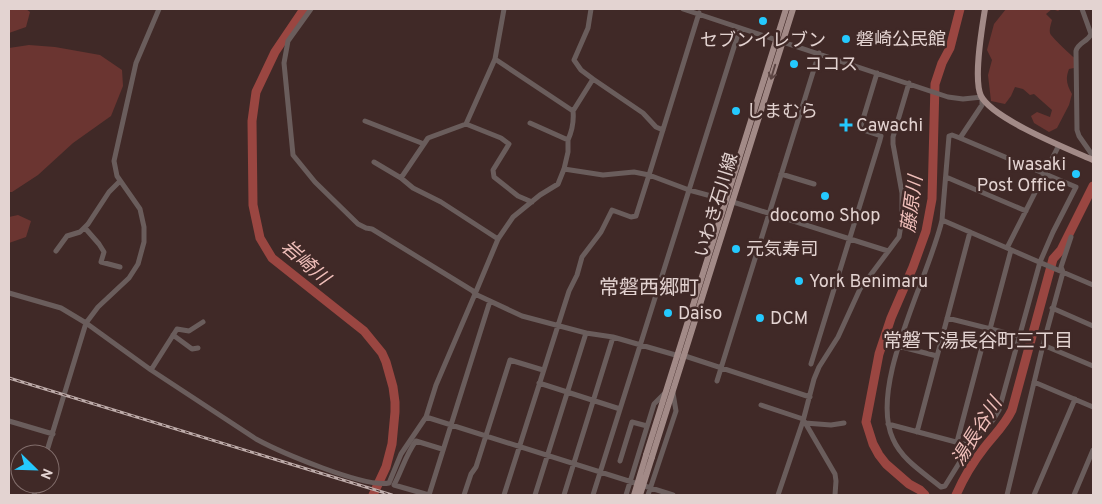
<svg xmlns="http://www.w3.org/2000/svg" width="1102" height="504" viewBox="0 0 1102 504" font-family="Overpass,'Noto Sans JP',sans-serif">
  <style>
    .green { fill: #6b3531 }
    .lines { fill: none; stroke-linecap: round; stroke-linejoin: round }
    .river { stroke: #9a4641; stroke-width: 9 }
    .minor { stroke: #6a5d5c; stroke-width: 5 }
    .major { stroke: #a28a87; stroke-width: 6 }
    .rail-casing { stroke: #bdaba9; stroke-width: 3 }
    .rail { stroke: #402927; stroke-width: 1; stroke-dasharray: 4; stroke-linecap: butt }
    .major-bridge { stroke: #a28a87; stroke-width: 6 }
    .oneway { stroke: #5d4644 }
    .poi-dot { fill: #24c9fe; stroke: #402927; stroke-width: 2 }
    .labels { text-anchor: middle; stroke-width: 5; stroke-linejoin: round; paint-order: stroke }
    .poi-label { font-size: 18px; fill: #e3d3d1; stroke: #402927; text-anchor: start }
    .street-label { font-size: 18px; fill: #e3d3d1; stroke: #402927 }
    .water-label { font-size: 19px; font-style: italic; fill: #f0bfba; stroke: #402927 }
    .neighbourhood-label { font-size: 19px; fill: #e3d3d1; stroke: #402927 }
    .quarter-label { font-size: 20px; fill: #e3d3d1; stroke: #402927 }
  </style>
  <rect width="100%" height="100%" fill="#402927"/>
  <path class="green" d="M9,9H26L30,12L26,27L9,33Z
    M1006,9H1061L1058,11L1052,9L1046,14L1052,20C1051,24 1049,29 1050,33C1050,36 1073,57 1077,60L1074,68L1069,69C1065,79 1067,85 1072,94L1069,105L1057,128L1049,132L1034,123L1031,116L1037,112L1050,117L1052,110L1034,94L1030,95L1023,89L1015,87L1011,96L1005,104L991,101L988,75L992,60L987,50L994,24Z
    M29,45L55,47L100,55L122,70L123,86L111,116L73,143L38,175L12,192H9V48Z
    M18,215L31,221L26,237L9,243V217Z"/>
  <g class="lines">
    <path class="river" d="M304,9L275,52L256,92L252,121L253,205L260,238L272,258L364,331L382,353L386,362L393,387L395,402V412L392,444L386,467L373,495
      M925,495L920,490L909,484L886,464L879,455L873,444L866,422L879,354L891,318L913,267L926,231L932,199L935,84L942,63L950,48L960,9
      M956,495C963,479 973,462 984,448C994,435 1005,425 1012,410L1053,259L1061,250L1093,186"/>
    <path class="minor" d="M311,9L288,41L284,63L293,155L315,182L358,224L366,228L372,229L473,291L475,294L498,239L513,217L540,195L558,184L564,169L568,152V140L530,123
      M591,9L588,28L574,60L581,70L593,79
      M683,9L948,97L963,99L982,97V105L960,138
      M1082,9L1091,34C1088,42 1078,42 1076,51L1077,130L1079,136L1093,156
      M495,59L573,111
      M365,121L424,144L401,178
      M466,124L501,138L509,144L493,170L494,177L518,196L532,202
      M568,140C572,131 574,121 573,111L593,79L643,113L656,127L663,130
      M424,144L428,138L466,124L495,59L504,9
      M374,162L401,178L413,188L441,202L498,239
      M564,169L603,175L634,172L649,175L699,13
      M781,174L814,184
      M946,177L1026,211
      M942,220C929,278 868,385 893,439C902,460 924,473 941,487L945,486L961,460L993,420L999,410L1040,262L1053,232L1076,187L960,138L952,135L949,136L942,220L1007,248C1036,261 1065,273 1093,285
      M85,228L99,244L104,252L101,262L120,267
      M1007,248L1059,145
      M56,251L67,236L80,232L88,224L109,192L120,181
      M9,293L61,308L86,323L151,370L256,439C280,452 364,488 389,483L401,454L426,417L436,385L475,294L522,316L586,333L613,337L679,356H685L810,397
      M1052,308L1093,326
      M947,318L1019,336
      M990,329L1011,250
      M173,335L192,349L198,348
      M1043,345L1093,366
      M898,346L937,356
      M811,364L880,140L881,136L860,129L877,73
      M151,370L177,329L189,331L203,322
      M717,381L819,53
      M1034,382L1093,407
      M539,383L620,409
      M761,405L803,419L835,474L836,481L835,495
      M426,417L673,495
      M9,421L53,434
      M805,423L831,425L844,423
      M888,424L971,446
      M917,432L970,232
      M957,442L987,328
      M46,454L86,323L98,307L129,278L138,264L144,242V227L140,209L117,176L114,161L136,63L159,9
      M620,461L632,422L647,426
      M34,495L37,484
      M429,495L490,301
      M429,495L394,485C402,470 406,454 416,441L442,449
      M464,495L471,474L476,467L510,360L543,370
      M504,495L569,291L577,275L582,257L601,232L612,210L631,217L636,216L649,175L689,190L733,202L888,251
      M535,495L586,333
      M564,495L613,337
      M593,495L740,28
      M626,495L654,404L666,392
      M648,495L676,411L673,393
      M778,495L803,421L814,379L819,367L838,337L860,289L899,237L902,219V193L893,144V137L909,83
      M1007,495L1043,345L1063,272L1061,267L1071,237
      M1034,495L1075,399
      M1074,495L1093,450"/>
    <path class="major" d="M985,9C982,28 973,79 981,96C993,119 1068,149 1093,160
      M646,455L786,9
      M652,457L793,9"/>
    <defs>
      <path id="rail" d="M9,378L392,495"/>
    </defs>
    <use href="#rail" class="rail-casing"/>
    <use href="#rail" class="rail"/>
    <path class="major-bridge" d="M634,495L646,455
      M640,495L652,457"/>
  </g>
  <defs><path id="oneway-shaft" d="M-6 0H5M1.5-3L5.5 0L1.5 3" fill="none" stroke-width="1.6" stroke-linecap="round" stroke-linejoin="round" transform="scale(1.25)"/></defs>
  <use class="oneway" href="#oneway-shaft" transform="translate(773 72) rotate(107)"/>
  <g class="poi-dot">
    <circle cx="763" cy="21" r="5"/>
    <circle cx="846" cy="39" r="5"/>
    <circle cx="794" cy="64" r="5"/>
    <circle cx="736" cy="111" r="5"/>
    <path d="M843.5 117.5h5v5h5v5h-5v5h-5v-5h-5v-5h5z"/>
    <circle cx="1076" cy="174" r="5"/>
    <circle cx="825" cy="196" r="5"/>
    <circle cx="736" cy="249" r="5"/>
    <circle cx="799" cy="281" r="5"/>
    <circle cx="668" cy="313" r="5"/>
    <circle cx="760" cy="318" r="5"/>
  </g>
  <g class="labels">
    <g class="poi-label">
      <text x="856" y="45">磐崎公民館</text>
      <text x="763" y="46" text-anchor="middle">セブンイレブン</text>
      <text x="804" y="70">ココス</text>
      <text x="746" y="117">しまむら</text>
      <text x="856" y="131">Cawachi</text>
      <text x="1066" y="170" text-anchor="end">Iwasaki<tspan x="1066" dy="21">Post Office</tspan></text>
      <text x="825" y="221" text-anchor="middle">docomo Shop</text>
      <text x="746" y="255">元気寿司</text>
      <text x="809" y="287">York Benimaru</text>
      <text x="678" y="319">Daiso</text>
      <text x="770" y="324">DCM</text>
    </g>
    <g class="street-label">
      <text transform="translate(716 205) rotate(-73)" y="6">いわき石川線</text>
    </g>
    <g class="water-label">
      <text transform="translate(911 204) rotate(-82)" y="7">藤原川</text>
      <text transform="translate(306 262) rotate(41)" y="7">岩崎川</text>
      <text transform="translate(976 431) rotate(-58)" y="7">湯長谷川</text>
    </g>
    <g class="neighbourhood-label">
      <text x="978" y="347">常磐下湯長谷町三丁目</text>
    </g>
    <g class="quarter-label">
      <text x="649" y="294">常磐西郷町</text>
    </g>
  </g>
  <rect width="1102" height="504" fill="none" stroke="#e3d3d1" stroke-width="20"/>
  <g transform="translate(35 469) rotate(113)"><circle r="24" fill="#402927" stroke="#816d6b"/>
  <path d="M0-4L9 19L0 12L-9 19Z" fill="#24c9fe"/>
  <text y="-8" font-size="14" font-weight="bold" text-anchor="middle" fill="#e3d3d1">N</text>
  </g>
</svg>
